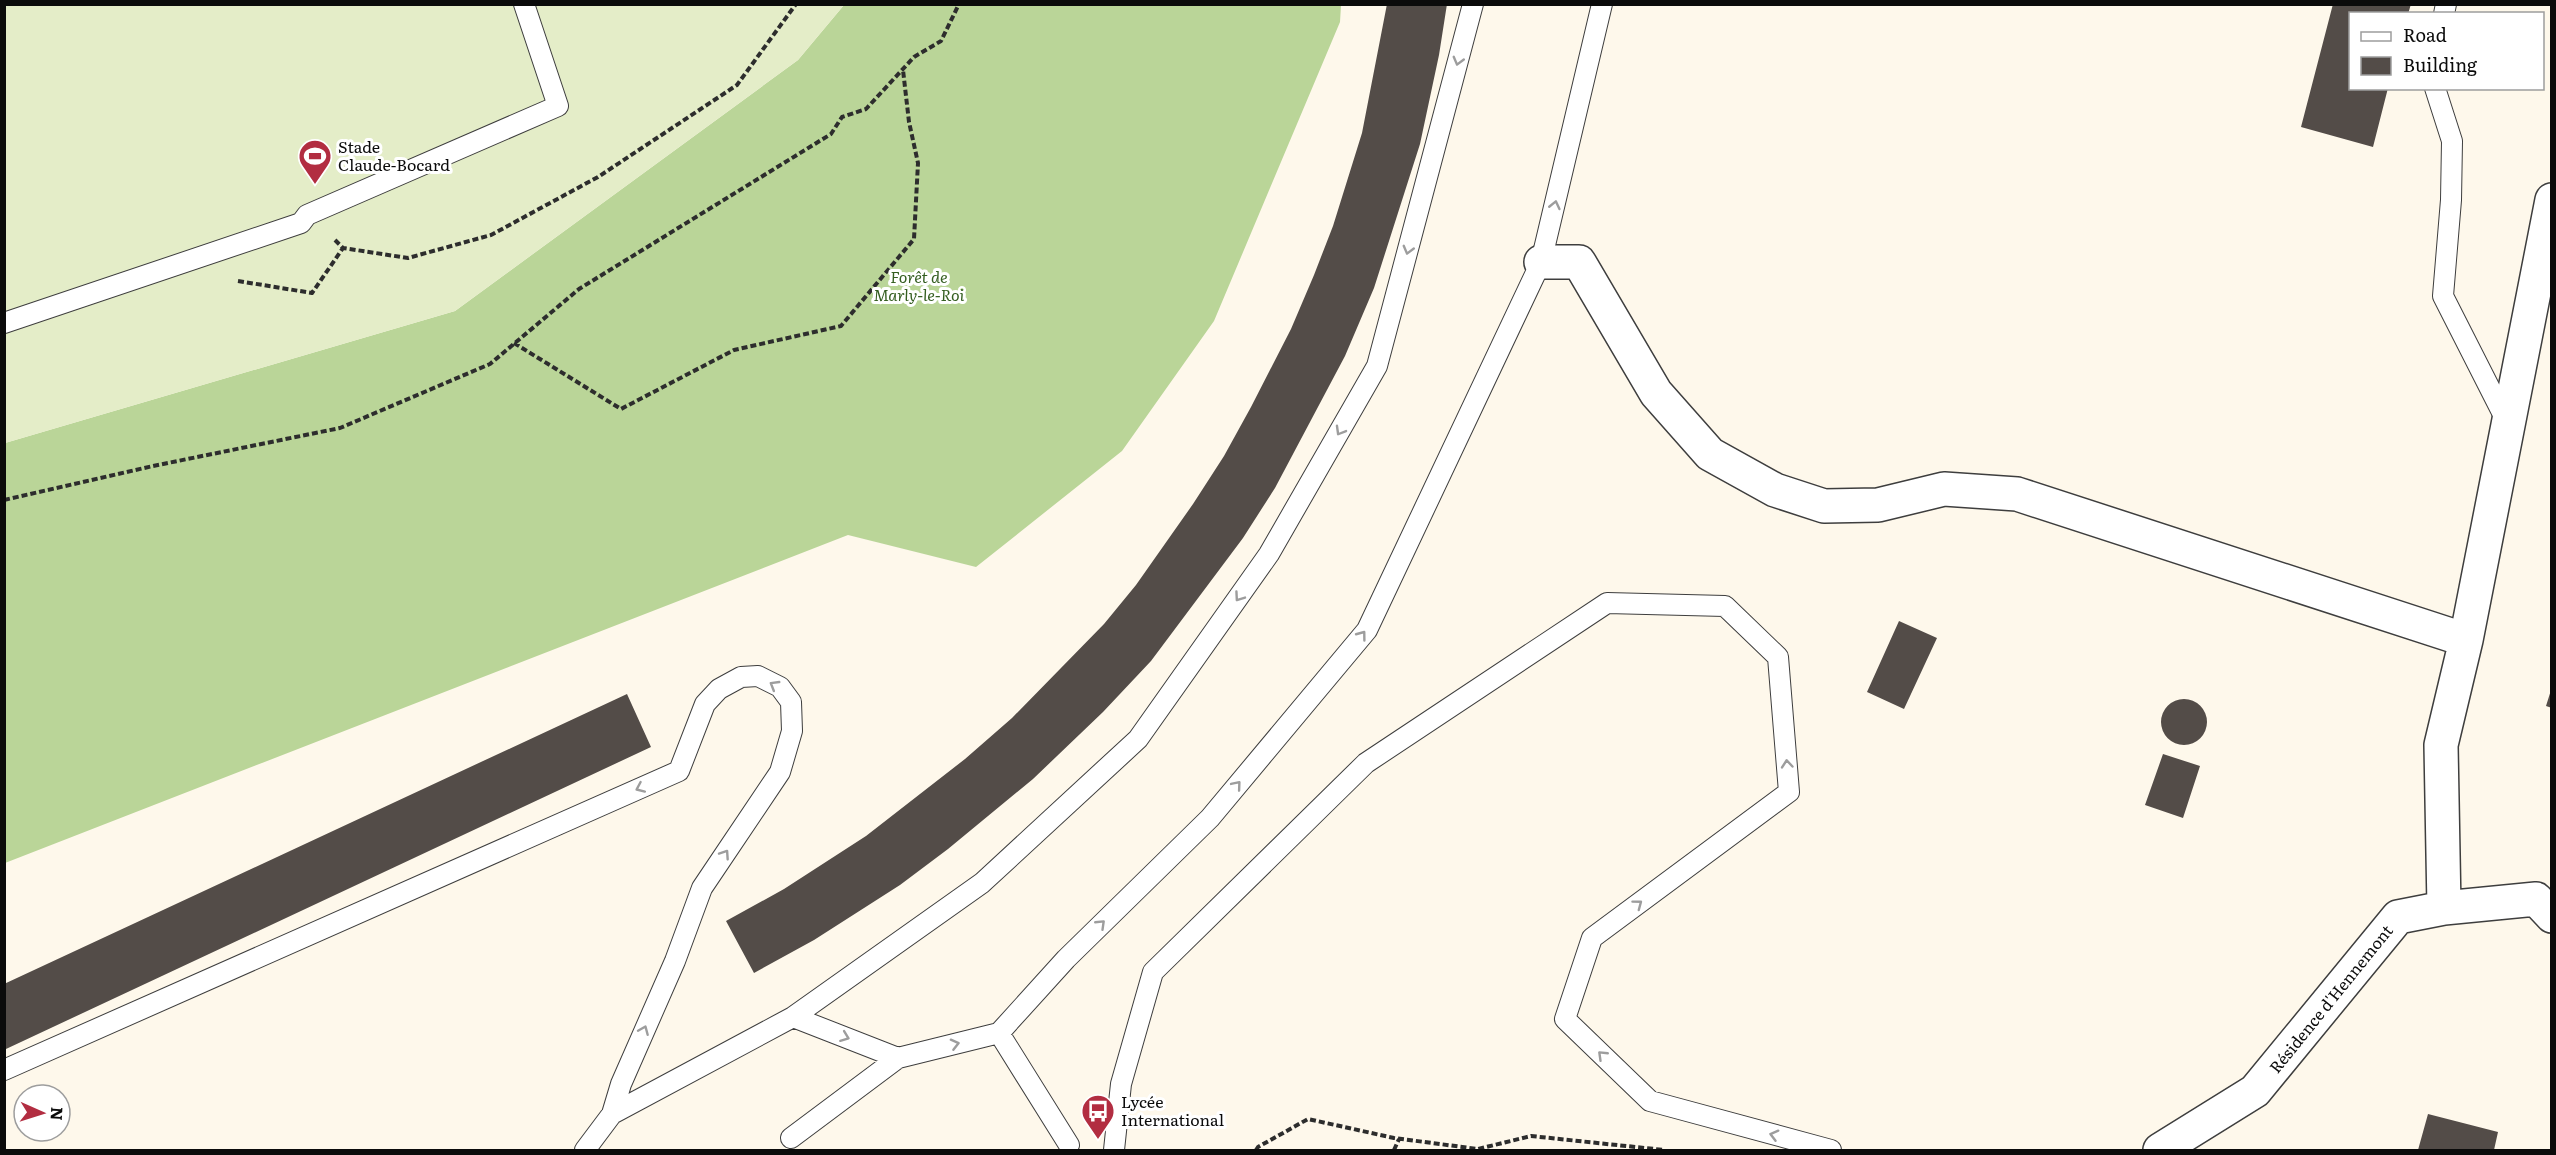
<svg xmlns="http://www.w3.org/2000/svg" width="2556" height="1155" viewBox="0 0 2556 1155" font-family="Literata,serif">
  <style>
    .forest { fill: #bad598 }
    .pitch { fill: #e4edc8 }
    .building { fill: #534c48 }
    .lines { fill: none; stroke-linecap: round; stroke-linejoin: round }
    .service-casing { stroke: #3e3e3e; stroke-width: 22 }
    .minor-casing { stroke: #3e3e3e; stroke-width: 36 }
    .path { stroke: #2d2d2d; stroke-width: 4; stroke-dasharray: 6 3; stroke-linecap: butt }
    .service { stroke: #fff; stroke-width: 20 }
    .minor { stroke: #fff; stroke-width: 33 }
    .oneway { stroke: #9d9d9d }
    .labels { text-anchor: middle; stroke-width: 6; stroke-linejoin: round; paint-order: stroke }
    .poi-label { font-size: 16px; fill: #0b0b0b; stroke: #fff; text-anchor: start }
    .park-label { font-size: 16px; font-style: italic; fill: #345e20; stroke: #fff }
    .street-label { font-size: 16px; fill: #0b0b0b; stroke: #fff }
  </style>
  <rect width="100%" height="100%" fill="#fef8eb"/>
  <path class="forest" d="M844,5H1341L1340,22L1214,321L1122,451L976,567L848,535L5,863V443L455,311L798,60Z"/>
  <path class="pitch" d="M5,5H844L798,60L455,311L5,443Z"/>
  <path class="building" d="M1387,4H1447L1439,55L1420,144L1374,288L1345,356L1275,488L1243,538L1151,661L1103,712L1033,779L948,849L900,885L814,940L754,973L726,921L784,889L866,836L965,759L1012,718L1104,624L1136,585L1193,504L1224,456L1251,407L1291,329L1314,275L1333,226L1362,133Z
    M2333,4H2411L2408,14H2350V88H2388L2373,147L2301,127Z
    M1899,621L1937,638L1904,709L1867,692Z
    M2552,687V708L2546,706Z
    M627,694L651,747L6,1049L4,984Z
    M2161 722a23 23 0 1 1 46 0a23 23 0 1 1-46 0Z
    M2163,754L2200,766L2183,818L2145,805Z
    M2428,1114L2498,1132L2494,1150H2418Z"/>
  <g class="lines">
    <defs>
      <path id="service" d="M2444,14L2446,4
        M2435,88L2452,141L2451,200L2443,296L2508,424
        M4,323L301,223L307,215L558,106L524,4
        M793,1017L898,1058
        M999,1033L1069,1145
        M4,1070L679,771L705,704L719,689L741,677L758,676L780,687L791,702L792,731L780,772L702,888L675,961L621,1084L612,1114L585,1150
        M612,1114L793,1017L982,883L1138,739L1269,554L1377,366L1473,4
        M791,1138L898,1058L999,1033L1066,959L1210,818L1367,630L1541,262L1602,4
        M1114,1150L1121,1084L1153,972L1366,763L1607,603L1725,606L1778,657L1789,792L1592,938L1565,1019L1650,1101L1831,1150"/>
      <path id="minor" d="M1541,262H1579L1656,393L1710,454L1775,490L1824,506L1878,505L1944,489L2017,494L2466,640
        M2444,908L2441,745L2466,640L2552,200
        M2160,1150L2255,1091L2398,917L2444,908L2536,899L2552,916"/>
    </defs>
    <use href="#service" class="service-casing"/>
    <use href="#minor" class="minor-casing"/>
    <path class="path" d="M335,240L343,248L408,258L491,235L598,177L737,85L796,4
      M238,281L312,293L343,248
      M514,343L621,409L734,350L841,326L914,239L918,163L909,122L903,70
      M4,500L153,466L340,428L490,364L579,289L831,134L842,117L866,109L914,57L941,41L959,4
      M1256,1150L1258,1147L1308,1119L1394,1138L1478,1149L1531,1136L1664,1150
      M1394,1150L1399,1139"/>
    <use href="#service" class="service"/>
    <use href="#minor" class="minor"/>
  </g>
  <defs><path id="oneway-chevron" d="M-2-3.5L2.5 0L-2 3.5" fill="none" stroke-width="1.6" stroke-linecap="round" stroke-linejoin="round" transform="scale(1.5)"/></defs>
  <g class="oneway">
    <use href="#oneway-chevron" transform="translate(1458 61) rotate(105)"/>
    <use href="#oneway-chevron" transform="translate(1555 205) rotate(-77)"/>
    <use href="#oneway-chevron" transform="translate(1408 250) rotate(105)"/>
    <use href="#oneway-chevron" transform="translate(1340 431) rotate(120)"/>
    <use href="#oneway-chevron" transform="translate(1239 597) rotate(125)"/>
    <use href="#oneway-chevron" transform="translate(1362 635) rotate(-53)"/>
    <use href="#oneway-chevron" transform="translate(774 685) rotate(-149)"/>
    <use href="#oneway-chevron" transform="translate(1787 764) rotate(-95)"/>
    <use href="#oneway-chevron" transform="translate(1237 785) rotate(-50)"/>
    <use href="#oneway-chevron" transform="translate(640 788) rotate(156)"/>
    <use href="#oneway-chevron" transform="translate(725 854) rotate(-56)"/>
    <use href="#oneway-chevron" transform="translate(1638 904) rotate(-37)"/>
    <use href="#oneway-chevron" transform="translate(1101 924) rotate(-44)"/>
    <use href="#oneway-chevron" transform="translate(644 1030) rotate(-67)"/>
    <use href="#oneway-chevron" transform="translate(845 1037) rotate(21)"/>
    <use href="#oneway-chevron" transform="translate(955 1044) rotate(-14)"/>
    <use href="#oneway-chevron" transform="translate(1602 1055) rotate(-136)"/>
    <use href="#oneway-chevron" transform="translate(1774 1135) rotate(-165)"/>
  </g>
  <defs>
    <symbol id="stadium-pin" viewBox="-11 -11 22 30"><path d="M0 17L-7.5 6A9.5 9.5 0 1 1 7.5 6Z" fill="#b22d41" stroke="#fff"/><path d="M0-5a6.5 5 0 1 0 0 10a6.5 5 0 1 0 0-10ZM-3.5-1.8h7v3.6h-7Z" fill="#fff"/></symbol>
    <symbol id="bus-pin" viewBox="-11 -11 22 30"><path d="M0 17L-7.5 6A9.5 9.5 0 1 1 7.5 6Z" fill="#b22d41" stroke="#fff"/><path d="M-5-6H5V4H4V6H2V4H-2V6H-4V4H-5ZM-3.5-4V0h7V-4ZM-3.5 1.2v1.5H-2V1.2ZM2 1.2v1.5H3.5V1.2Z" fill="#fff"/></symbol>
  </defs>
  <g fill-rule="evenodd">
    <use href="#stadium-pin" x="296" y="137" width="38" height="52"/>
    <use href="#bus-pin" x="1079" y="1092" width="38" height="52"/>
  </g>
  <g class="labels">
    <g class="poi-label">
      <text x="338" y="153">Stade<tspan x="338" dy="18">Claude-Bocard</tspan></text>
      <text x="1121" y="1108">Lycée<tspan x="1121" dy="18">International</tspan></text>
    </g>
    <g class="park-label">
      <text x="919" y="283">Forêt de<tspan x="919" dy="18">Marly-le-Roi</tspan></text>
    </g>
    <g class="street-label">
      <text transform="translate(2331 999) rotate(-51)" y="6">Résidence d'Hennemont</text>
    </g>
  </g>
  <rect width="2556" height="1155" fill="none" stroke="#0b0b0b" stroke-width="12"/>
  <rect x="2349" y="12" width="195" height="78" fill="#ffffff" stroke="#9d9d9d" stroke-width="1.5"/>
  <rect x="2361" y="32" width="30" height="9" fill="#ffffff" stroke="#9d9d9d" stroke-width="1.5"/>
  <text x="2403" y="42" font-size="18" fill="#0b0b0b">Road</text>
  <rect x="2361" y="57" width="30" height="18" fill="#534c48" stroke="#9d9d9d" stroke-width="1.5"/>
  <text x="2403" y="72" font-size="18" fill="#0b0b0b">Building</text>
  <g transform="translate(42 1113) rotate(93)"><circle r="28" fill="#ffffff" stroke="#9d9d9d" stroke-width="1.5"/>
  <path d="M0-4.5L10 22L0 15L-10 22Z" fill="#b22d41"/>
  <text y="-9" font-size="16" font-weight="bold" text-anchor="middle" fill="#0b0b0b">N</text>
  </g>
</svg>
